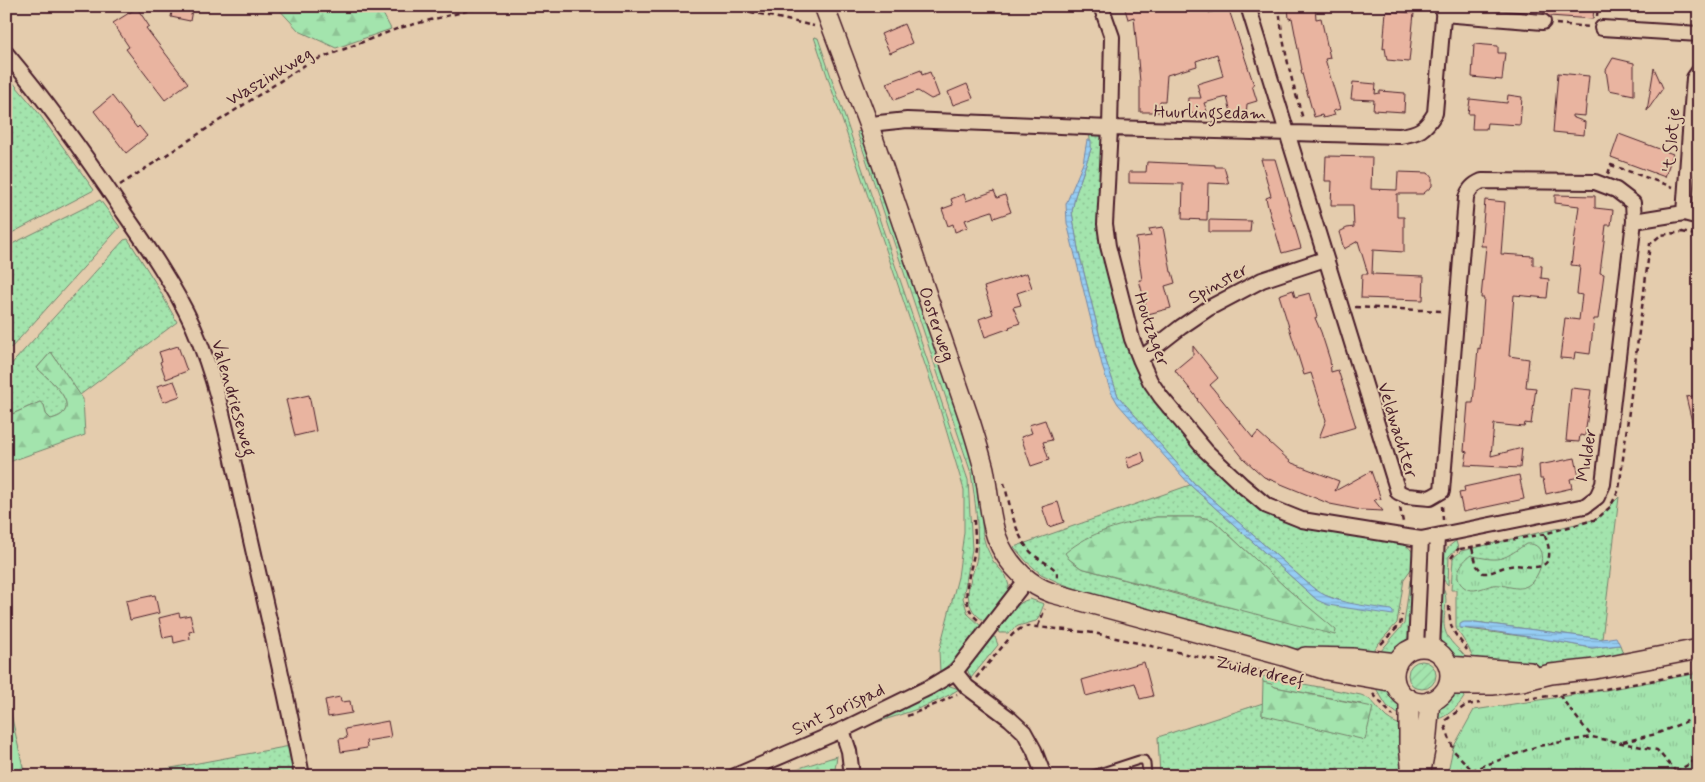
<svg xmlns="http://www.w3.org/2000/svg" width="1705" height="782" viewBox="0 0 1705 782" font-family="Mynerve,sans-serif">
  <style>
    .grass { fill: url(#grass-dots); stroke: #76826c; fill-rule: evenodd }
    .forest { fill: url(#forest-firs); stroke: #76826c }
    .park { fill: url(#park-tufts); stroke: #76826c }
    .garden { fill: url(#garden-furrows); stroke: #76826c }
    .water { fill: url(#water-rules); stroke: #7787a4 }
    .building { fill: #e9b4a0; stroke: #4a1f2b }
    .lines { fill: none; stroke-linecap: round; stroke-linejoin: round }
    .lane-casing { stroke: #4a1f2b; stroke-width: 11 }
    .street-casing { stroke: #4a1f2b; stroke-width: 18 }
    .secondary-casing { stroke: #4a1f2b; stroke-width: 22 }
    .path { stroke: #4a1f2b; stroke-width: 2.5; stroke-dasharray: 5 4; stroke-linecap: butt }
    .lane { stroke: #e4ccad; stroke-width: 7 }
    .street { stroke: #e4ccad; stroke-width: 14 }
    .secondary { stroke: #e4ccad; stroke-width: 19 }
    .labels { text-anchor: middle; stroke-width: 4; stroke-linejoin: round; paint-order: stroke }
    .street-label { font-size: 18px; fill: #4a1f2b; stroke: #e4ccad }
  </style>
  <defs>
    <pattern id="grass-dots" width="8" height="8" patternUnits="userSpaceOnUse" patternTransform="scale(1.25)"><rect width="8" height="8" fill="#a3e4ad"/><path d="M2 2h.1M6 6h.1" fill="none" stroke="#8ec395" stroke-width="1.8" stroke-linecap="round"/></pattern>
    <pattern id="forest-firs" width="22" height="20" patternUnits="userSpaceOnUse" patternTransform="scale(1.25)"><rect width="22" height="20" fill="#a3e4ad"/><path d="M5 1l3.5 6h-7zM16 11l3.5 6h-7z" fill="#8ec395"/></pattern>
    <pattern id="park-tufts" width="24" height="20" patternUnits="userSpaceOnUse" patternTransform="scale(1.25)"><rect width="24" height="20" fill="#a3e4ad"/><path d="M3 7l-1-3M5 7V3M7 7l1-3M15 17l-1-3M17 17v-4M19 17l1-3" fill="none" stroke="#8ec395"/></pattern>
    <pattern id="garden-furrows" width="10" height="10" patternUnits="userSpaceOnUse" patternTransform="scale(1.25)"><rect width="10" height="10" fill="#a3e4ad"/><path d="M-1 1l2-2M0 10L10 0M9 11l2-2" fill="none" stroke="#8ec395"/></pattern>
    <pattern id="water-rules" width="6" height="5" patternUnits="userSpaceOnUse" patternTransform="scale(1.25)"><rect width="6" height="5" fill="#95cdf4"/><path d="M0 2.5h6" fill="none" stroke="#82b0d1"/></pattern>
  </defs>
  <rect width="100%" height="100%" fill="#e4ccad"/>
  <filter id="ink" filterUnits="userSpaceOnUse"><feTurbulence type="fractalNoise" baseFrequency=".02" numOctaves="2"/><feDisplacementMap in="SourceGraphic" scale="10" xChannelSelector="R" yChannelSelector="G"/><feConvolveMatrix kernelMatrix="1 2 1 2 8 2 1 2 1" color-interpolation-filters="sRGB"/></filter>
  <g filter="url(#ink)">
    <path class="grass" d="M814,37L818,38L968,480L972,549L963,598L968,614L982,627L960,655L940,672L939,651L958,577L964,532V490L939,406Z
      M6,74L37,111L94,190L6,236Z
      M863,130L940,353L978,477L983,536L986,546L993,561L1006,576L1009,586L1008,591L986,622C978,617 971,611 969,601C965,586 976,570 977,555C979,527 975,500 971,473L857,132Z
      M1089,130L1098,132L1102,138L1100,213L1124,332L1192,444L1210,466L1247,499L1278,519L1307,528L1401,543C1412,547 1415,554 1414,565L1404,579L1397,623L1378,644L1371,655L1288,648L1094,595L1060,583L1041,574L1026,561L1014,547L1190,485L1317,600H1339L1321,594L1312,587L1194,483L1118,396L1106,361L1078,249L1072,212L1075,196L1091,149ZM1156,517H1200L1213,520L1285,587L1335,630L1201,601L1081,568L1069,559Z
      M100,200L120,227L11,348L6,342V247Z
      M128,239L155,282L177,322L80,395L51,352L37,368C50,380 87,410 51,419L46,414L44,405L40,402L10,415L6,420V370L124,240Z
      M1619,497L1602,639L1475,622L1461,628L1543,639L1592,648L1620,645L1624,656L1552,666H1518L1475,663L1468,647L1456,628V590H1451L1453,558L1461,551L1597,519Z
      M1456,541L1458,548L1449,556L1448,585L1442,578C1443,561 1440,551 1456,541Z
      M1413,577L1411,634C1405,649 1396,656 1380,652L1404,624L1410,580Z
      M1442,587C1451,600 1441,616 1445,630C1448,642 1460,649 1467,659C1462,658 1455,659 1451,656C1433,644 1441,606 1442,587Z
      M1030,599L1044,604L1038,619L1036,621L1018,626L1008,633H999L998,631C1006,620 1015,602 1030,599Z
      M993,637H995L998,645L971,678L967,669Z
      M1262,676L1361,695C1375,700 1376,708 1386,717C1392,722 1398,724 1405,727L1406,776H1160L1158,737L1263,703L1262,715L1361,704L1275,687L1271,684L1263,682Z
      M947,685L959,689C935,705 905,713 878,722L877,721Z
      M1375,687L1390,690L1402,706V717L1387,706Z
      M1467,691C1463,703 1449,716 1436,720C1437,716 1437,710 1438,707C1444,697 1457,692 1467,691Z
      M290,746L295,776H128Z"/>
    <path class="forest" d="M276,6H379L391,29L336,48L299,31Z
      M51,352L83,399L85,435L6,463V420L10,415L40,402L44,405L46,414L51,419C87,410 50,380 37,368Z
      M1156,517H1200L1213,520L1285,587L1336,630L1335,635L1081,568L1069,559L1065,553C1091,531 1123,524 1156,517Z
      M1263,682L1271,684L1275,687L1373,707L1365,740L1262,715Z
      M837,756L834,776H774Z"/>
    <path class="park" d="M1526,544C1550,541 1543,577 1527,586C1516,592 1504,583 1493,585C1484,587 1472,594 1464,587C1451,577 1461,562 1471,555C1476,557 1479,557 1484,558C1504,562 1510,554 1526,544Z
      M1699,673V776H1447L1453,748L1474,710L1606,690Z
      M6,692L25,776H6Z"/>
    <path class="garden" d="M1408 675a14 14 0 1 1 28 0a14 14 0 1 1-28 0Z"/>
    <path class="water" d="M1087,140H1091V149L1075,196L1072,212L1078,249L1106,361L1118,396L1194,483L1312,587C1333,604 1364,605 1391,610L1393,612V615L1328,605L1317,600L1190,485L1118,404L1111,392L1103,369L1067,223L1066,204L1083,163Z
      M1464,622H1475L1602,639L1616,637L1620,645L1592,648L1543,639L1484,630L1460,628V624Z"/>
    <path class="building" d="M173,6L192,10L190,21L171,17Z
      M1124,6H1207L1209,13L1228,7L1254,85H1252L1257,101L1247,104L1246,116H1232L1227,97L1204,103L1208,114L1187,113L1188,98H1201L1197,84L1223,76L1217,54L1196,61L1197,66L1167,75L1165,101H1160V112H1140V82L1134,17L1128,19Z
      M1288,6H1315L1316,19L1321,18L1330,58L1325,59L1340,109L1333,111L1335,115L1323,118L1322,115L1314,117L1301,70H1302L1292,18L1289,19Z
      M1544,6H1594L1593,19L1549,16L1544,13Z
      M137,8L149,26L146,28L188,83L165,100L126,49L129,47L113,23Z
      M1386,11L1414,13L1409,62L1387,60L1385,48L1383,49Z
      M904,24L912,43L890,53L881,34Z
      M1474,44L1498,46V53H1505L1502,80L1472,77Z
      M1613,58L1634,63V95L1609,90L1606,70Z
      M1654,68L1663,88L1647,111Z
      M921,70L922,75L930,72L939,96L931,99L918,91L894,100L887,83Z
      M1558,73L1589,76L1585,116L1572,115V117L1585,122L1584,135L1553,132Z
      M1353,82L1376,84L1375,94L1380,93V91L1405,93L1404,112L1373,110L1374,100L1351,99Z
      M967,84L973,98L953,105L948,92Z
      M1508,95L1522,97L1520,125L1487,123L1486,129H1472L1473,114H1468L1470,99L1507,103Z
      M112,96L137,128L139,126L147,136L126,153L94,111Z
      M1619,134L1673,154L1665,177L1611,157Z
      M1326,156L1372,157L1371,189L1397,190L1398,172L1428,173L1432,178V186L1423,194H1397V217H1404V252L1373,250L1372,274L1424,276L1423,300L1361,298L1362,274H1368L1358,241L1344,249L1339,232L1347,228L1354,227L1353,205H1331L1332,181H1325Z
      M1261,159H1275L1301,248L1282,253L1268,207L1266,198L1271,196Z
      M1147,162L1215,165V167H1224L1229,184L1208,183L1207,220L1182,219L1183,184L1129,183V172H1146Z
      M994,191L997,198L1005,195L1011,212L994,218L992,211L965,220L968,227L955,232L953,224L948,226L942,209L953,205L951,199L964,194L966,201Z
      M1555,195L1595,196V208L1613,210L1611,225H1606L1600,273L1604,274L1598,319H1594L1590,354L1575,352L1574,359L1560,358L1565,318L1579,320L1582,295L1577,294L1580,266L1571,265L1579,206L1555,203Z
      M1485,200L1505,202L1501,254L1533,256V265L1542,266L1541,278L1549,279L1547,298L1514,295L1509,356L1529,359L1526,387L1536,388L1531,424L1525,423L1524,427L1494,424L1491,456L1522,448L1520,468L1465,465L1467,452L1464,451L1468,403H1473L1478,348L1480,349L1484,298H1481L1486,246H1481Z
      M1209,220L1251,221L1250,232H1209Z
      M1163,227L1171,272H1172L1175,283L1165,286L1171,308L1148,314L1139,280H1142L1136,238L1151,236L1149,229Z
      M1027,273L1032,288L1017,293L1021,305L1013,307L1020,323L1009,327L1010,328L985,337L979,319L993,314L984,287Z
      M1293,290L1295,297L1310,293L1317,317L1315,318L1321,332L1330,360L1331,372L1338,370L1356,427L1319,438L1326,420L1311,373L1304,375L1279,295Z
      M178,346L187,371L166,379L160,362L162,361L159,352Z
      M1193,346L1218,378L1210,385L1253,438L1258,432L1292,463L1339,481L1335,491L1371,471L1381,499L1374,500L1383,511L1361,510L1330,504L1264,477L1244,459L1232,444L1197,400L1198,399L1177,373L1175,370L1193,355Z
      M174,381L180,396L163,402L157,386Z
      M1571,388L1591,390L1585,436L1580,435L1579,442L1566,441Z
      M309,395L316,431L295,436L286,400Z
      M1699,395V430H1694L1686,397Z
      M1045,420L1052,440L1043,442L1049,460L1031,466L1021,437L1032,433L1029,425Z
      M1142,452L1145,462L1129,468L1126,458Z
      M1575,458L1579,477L1570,479L1572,488L1546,494L1543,479H1540L1539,465Z
      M1519,475L1524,499L1463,512L1459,493L1465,492L1464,487Z
      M1058,502L1064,522L1049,527L1042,507Z
      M155,595L159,613L130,620L126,601Z
      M179,613L180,617L190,615L194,631L189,632L190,639L174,643L173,636L163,638L159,618Z
      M1144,662L1153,696L1140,699L1135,683L1086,696L1082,680Z
      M340,697L341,702L350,701L352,713L328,717L325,700Z
      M388,721L391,737L366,741L367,748L341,752L339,739L347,738L345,729Z"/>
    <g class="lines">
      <defs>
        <path id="lane" d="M1090,776L1139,760H1144L1146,764L1147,776"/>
        <path id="street" d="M1101,6L1112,37L1110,128L1105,224L1108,246L1132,339L1140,359L1150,381L1161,397L1206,451L1242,485L1267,506L1302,520L1407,537L1421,539L1585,506L1597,497L1603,484L1634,221L1684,213L1699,217
          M1248,6L1398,492L1407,496L1430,498L1442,491L1466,198C1469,189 1473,185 1482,181L1595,182L1616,190L1633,203L1634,221
          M1443,14L1543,22
          M1602,28L1699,34
          M6,53C48,103 86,156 122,210C148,247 174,285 193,326C220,387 231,454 246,518C265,604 286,689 302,776
          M869,126L879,123L907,120L1110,128L1400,136C1419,133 1425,130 1435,113L1444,6
          M1684,213L1694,78L1699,71
          M1140,359L1181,327L1209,308L1262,280L1325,259
          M1416,647L1421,539
          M1432,649L1437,536
          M955,672L967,687L1010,719L1024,732L1034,750L1044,776
          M842,730L849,751L852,776
          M735,776L842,730L930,687L955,672L1027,579"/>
        <path id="secondary" d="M824,6L869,126L970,421C975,437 980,453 984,469C992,511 988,543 1022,575C1031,583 1040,589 1052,593L1284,656L1326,670L1395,682
          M1394 675a28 28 0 1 1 56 0a28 28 0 1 1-56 0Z
          M1305,657L1352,658L1397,663
          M1448,666L1530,672
          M1448,685H1492L1522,681L1551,674L1595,669L1699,649
          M1409,699V745L1412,776
          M1420,776L1426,745L1430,701"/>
      </defs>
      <use href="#lane" class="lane-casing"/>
      <use href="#street" class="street-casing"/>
      <use href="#secondary" class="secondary-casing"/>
      <path class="path" d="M724,6L814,26
        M1279,6C1282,45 1292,82 1303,119
        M1597,16L1598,6
        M1556,24L1590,27
        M1608,174L1611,165L1673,187
        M120,185L308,63L399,28L486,6
        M1682,232L1699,236
        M1355,307L1442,311
        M1004,483C1010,504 1014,532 1029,550C1037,560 1050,563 1057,572V578
        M1442,506L1443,520
        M1400,508L1403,522
        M974,520C974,529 976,539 975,548C972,571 956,602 978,620
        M1472,548L1477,566L1483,573C1493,574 1500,567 1510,566C1518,564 1526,567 1534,567C1555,567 1550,547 1544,534
        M1460,549L1544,534L1597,519L1610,507L1619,490L1650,244L1661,235L1683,232
        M1451,558L1459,548
        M1449,606C1450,632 1453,630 1467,650
        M1038,626L1045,609
        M1381,644L1400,625L1402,615
        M976,678L1013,634L1020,629L1028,626L1094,633L1300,680
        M1373,694L1393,716
        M1559,695L1592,737
        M1525,699L1605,689L1699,672
        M907,716L939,703L957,694
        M1446,720L1466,705L1480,703
        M1445,726L1454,751L1472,770
        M1623,742L1656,734L1699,716
        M1676,772L1699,758
        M1465,776L1472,770L1538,746L1592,737L1657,750L1676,772V776"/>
      <use href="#lane" class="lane"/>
      <use href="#street" class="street"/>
      <use href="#secondary" class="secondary"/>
    </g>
  </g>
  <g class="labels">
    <g class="street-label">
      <text transform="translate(269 76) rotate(-31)" y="6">Waszinkweg</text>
      <text transform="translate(1210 112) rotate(1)" y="6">Huurlingsedam</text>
      <text transform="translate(1671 140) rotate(-86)" y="6">'t Slotje</text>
      <text transform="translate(1218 283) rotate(-29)" y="6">Spinster</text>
      <text transform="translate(937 324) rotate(71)" y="6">Oosterweg</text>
      <text transform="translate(1152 329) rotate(71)" y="6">Houtzager</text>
      <text transform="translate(234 398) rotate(74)" y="6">Valendrieseweg</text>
      <text transform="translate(1398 430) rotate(73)" y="6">Veldwachter</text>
      <text transform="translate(1586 455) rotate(-81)" y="6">Mulder</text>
      <text transform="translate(1260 671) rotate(13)" y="6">Zuiderdreef</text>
      <text transform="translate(838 709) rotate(-25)" y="6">Sint Jorispad</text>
    </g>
  </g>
  <rect width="1705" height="782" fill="none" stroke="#e4ccad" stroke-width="25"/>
  <rect x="12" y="12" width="1680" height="757" fill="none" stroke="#4a1f2b" stroke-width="2" filter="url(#ink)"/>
</svg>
